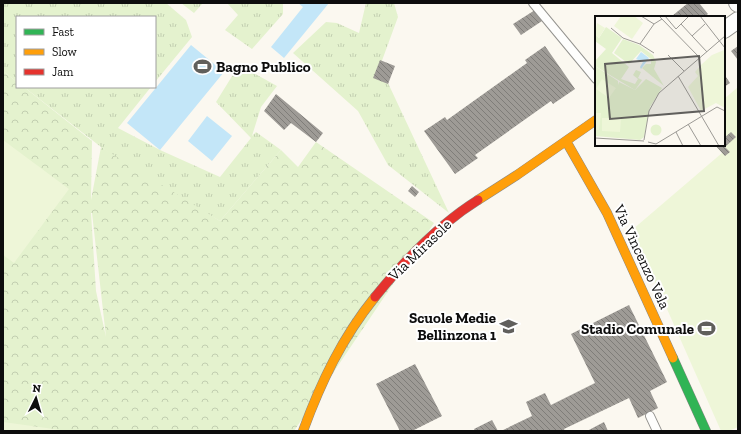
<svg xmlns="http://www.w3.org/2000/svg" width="741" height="434" viewBox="0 0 741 434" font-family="'Zilla Slab',serif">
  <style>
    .grass { fill: url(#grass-tufts) }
    .park { fill: url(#park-crowns); fill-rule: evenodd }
    .pitch { fill: #eef6d8 }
    .water { fill: #c3e6f8 }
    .building { fill: url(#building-back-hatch) }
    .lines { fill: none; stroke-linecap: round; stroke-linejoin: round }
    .lane-casing { stroke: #94938f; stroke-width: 10 }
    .street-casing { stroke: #94938f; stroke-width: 18 }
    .fast-casing { stroke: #8b8986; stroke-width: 10 }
    .slow-casing { stroke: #8b8986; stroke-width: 10 }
    .jam-casing { stroke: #8b8986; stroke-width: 10 }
    .lane { stroke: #fefefd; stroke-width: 8 }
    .street { stroke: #fefefd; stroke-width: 16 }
    .fast { stroke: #30b455; stroke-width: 9 }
    .slow { stroke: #ff9f0a; stroke-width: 9 }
    .jam { stroke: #e5322d; stroke-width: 9 }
    .labels { text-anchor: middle; stroke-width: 4; stroke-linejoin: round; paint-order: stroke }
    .poi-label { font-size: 15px; font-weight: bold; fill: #0d0d0d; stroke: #fff; text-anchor: end }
    .street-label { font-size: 15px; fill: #0d0d0d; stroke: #fff }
    .inset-road { fill: none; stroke: #9c9a95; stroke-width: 1 }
    .view { fill: #605f5c; fill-opacity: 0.15; stroke: #605f5c; stroke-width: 2 }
    .inset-edge { fill: none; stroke: #0d0d0d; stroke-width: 2 }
  </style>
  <defs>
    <pattern id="grass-tufts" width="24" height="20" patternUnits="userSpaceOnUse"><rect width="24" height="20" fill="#e4f2ce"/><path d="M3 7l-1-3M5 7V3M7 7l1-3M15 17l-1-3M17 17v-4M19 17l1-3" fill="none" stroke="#c2ceb0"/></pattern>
    <pattern id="park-crowns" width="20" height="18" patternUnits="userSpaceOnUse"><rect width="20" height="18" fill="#e4f2ce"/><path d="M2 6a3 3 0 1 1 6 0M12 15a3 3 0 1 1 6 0" fill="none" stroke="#c2ceb0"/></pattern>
    <pattern id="building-back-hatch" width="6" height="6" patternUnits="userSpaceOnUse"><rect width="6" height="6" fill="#9e9b96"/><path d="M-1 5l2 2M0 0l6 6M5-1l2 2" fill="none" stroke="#7f7d79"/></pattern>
  </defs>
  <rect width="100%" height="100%" fill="#fbf8f0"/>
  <path class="grass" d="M3,3H166L186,20L192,37L155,82V17H17V82L3,71Z
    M181,3H203L194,13Z
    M227,3H283V14L252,49L225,30L238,15Z
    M366,3H394L398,17L380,66L449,213L388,165L358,111L293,53L326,22L337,23L359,33Z
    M239,65L277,86L261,107L252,136L256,132L281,150L220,221L140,175L101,147L24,87H151L118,128L160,150L220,177L251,138L216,102Z"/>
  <path class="park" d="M3,71L17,82V87H24L92,141L91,200L101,147L220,221L281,150L298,167L316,142L434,223L294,431H3ZM91,213H92L106,337L96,291Z"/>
  <path class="pitch" d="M738,87V427L729,431H721L632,230L722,153L715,145H724V99Z
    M3,140L69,189L14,263L3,255Z
    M3,422L68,431H3Z"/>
  <path class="water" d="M298,3H329L284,58L271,47L303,7Z
    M191,45L224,72L160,150L127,123Z
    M207,116L232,136L212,161L188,141Z"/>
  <path class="building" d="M688,3H699L708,14L704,17H673L672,16Z
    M535,10L542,21L521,35L513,24Z
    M545,46L575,89L553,104L551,101L475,155L478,158L455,174L424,131L445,117L447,120L527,63L525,60Z
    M738,46V60L731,51Z
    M380,60L395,66L388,84L373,78Z
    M724,74L730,83L724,87Z
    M276,94L323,133L316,142L291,123L284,130L264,111Z
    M731,132L736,137L725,147L730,152L725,156L715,145H724V138Z
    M412,186L419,192L415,197L408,191Z
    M629,305L667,382L650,391L658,408L638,418L629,398L564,429L565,431H501L532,416L526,402L545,393L551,405L595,383L571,334Z
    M415,364L442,416L412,431H400L376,384Z
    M492,420L498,431H475L474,429Z
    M604,422L608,431H587Z"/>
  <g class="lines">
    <defs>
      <path id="lane" d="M533,3L596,79
        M650,416L657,431"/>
      <path id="street" d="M737,3L738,4
        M724,30L738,20"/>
      <path id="fast" d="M673,358L706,431"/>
      <path id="slow" d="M566,141L607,213L673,358
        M478,200L517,175L596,120
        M303,431C321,382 342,338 375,297"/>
      <path id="jam" d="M375,297C404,261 438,225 478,200"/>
    </defs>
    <use href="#lane" class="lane-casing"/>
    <use href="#street" class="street-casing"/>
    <use href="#fast" class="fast-casing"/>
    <use href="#slow" class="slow-casing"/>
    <use href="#jam" class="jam-casing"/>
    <use href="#lane" class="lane"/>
    <use href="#street" class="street"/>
    <use href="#fast" class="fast"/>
    <use href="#slow" class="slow"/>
    <use href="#jam" class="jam"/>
  </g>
  <defs>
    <symbol id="stadium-bare" viewBox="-9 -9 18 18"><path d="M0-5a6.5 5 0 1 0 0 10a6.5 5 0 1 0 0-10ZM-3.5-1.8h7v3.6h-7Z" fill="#605f5c" stroke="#fff" stroke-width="2.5" paint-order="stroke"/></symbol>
    <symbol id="school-bare" viewBox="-9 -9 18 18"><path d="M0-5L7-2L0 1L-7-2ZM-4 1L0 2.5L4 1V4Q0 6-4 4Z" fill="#605f5c" stroke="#fff" stroke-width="2.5" paint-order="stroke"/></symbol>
  </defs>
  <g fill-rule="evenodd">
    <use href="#stadium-bare" x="190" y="54" width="25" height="25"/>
    <use href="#school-bare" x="496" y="314" width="25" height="25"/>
    <use href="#stadium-bare" x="694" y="316" width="25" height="25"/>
  </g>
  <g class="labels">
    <g class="poi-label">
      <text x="216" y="72" text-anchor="start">Bagno Publico</text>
      <text x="496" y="323">Scuole Medie<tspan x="496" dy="17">Bellinzona 1</tspan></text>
      <text x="694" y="334">Stadio Comunale</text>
    </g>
    <g class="street-label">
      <text transform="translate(420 250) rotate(-44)" y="5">Via Mirasole</text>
      <text transform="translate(642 257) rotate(65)" y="5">Via Vincenzo Vela</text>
    </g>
  </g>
  <g transform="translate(595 16)">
    <rect width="130" height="130" fill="#fbf8f0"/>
    <path d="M11,11L27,22L17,37L34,51L26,63L40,68L43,63L38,59L41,54L46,56L43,62L47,64L40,74L0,50V45L11,33L0,25V19L4,22ZM28,23L44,29L58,39L61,46L59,53L69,70L47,52L51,48H56V43L46,35L34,48L19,37Z" fill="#e4f2ce"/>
    <path d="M0,50L23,65V69L24,66L40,74L51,63L67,72L55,91L49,121L45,124L0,120ZM55.5 114a5.5 5.5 0 1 1 11 0a5.5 5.5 0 1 1-11 0Z" fill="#e4f2ce"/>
    <path d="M26,0H39L48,7L37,23L19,10ZM2,7L10,12L4,22L0,19ZM129,34L130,92L121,87L106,95L93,71L103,60L100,56L106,49L117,39ZM7,63L21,72L14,82L1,73ZM0,97H6L4,114H0ZM7,102H26L25,116L7,115Z" fill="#eef6d8"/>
    <path d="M46,36L54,42L46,53L45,51L48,46L41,43Z" fill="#c3e6f8"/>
    <path class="inset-road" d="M46,0L59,8M64,0L105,42M70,0L81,13L94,0M105,0L130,32M86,8L112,36M16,12L28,22L45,28M97,20L110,8M59,37L45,28L59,8L67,3M73,39L89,55M83,60L124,130M93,108L106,130M81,116L88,130M0,122L49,125M49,124L54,95L64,77L130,20M53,126L61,128L122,91L130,95"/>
    <path class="view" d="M104,40L109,95L15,103L10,48Z"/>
    <rect width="130" height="130" class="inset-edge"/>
  </g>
  <rect width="741" height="434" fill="none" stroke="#0d0d0d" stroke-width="8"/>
  <rect x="16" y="16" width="140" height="72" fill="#ffffff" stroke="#9e9e9e"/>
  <rect x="24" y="29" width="20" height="6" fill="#30b455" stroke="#9e9e9e"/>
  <text x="52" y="36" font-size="12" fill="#0d0d0d">Fast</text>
  <rect x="24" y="49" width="20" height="6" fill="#ff9f0a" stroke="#9e9e9e"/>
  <text x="52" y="56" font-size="12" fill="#0d0d0d">Slow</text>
  <rect x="24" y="69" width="20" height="6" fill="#e5322d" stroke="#9e9e9e"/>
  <text x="52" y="76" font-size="12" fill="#0d0d0d">Jam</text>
  <g transform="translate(36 398) rotate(5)" stroke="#ffffff" stroke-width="3" paint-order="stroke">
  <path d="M0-3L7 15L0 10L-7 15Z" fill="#0d0d0d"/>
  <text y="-6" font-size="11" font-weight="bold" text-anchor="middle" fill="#0d0d0d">N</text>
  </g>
</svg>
